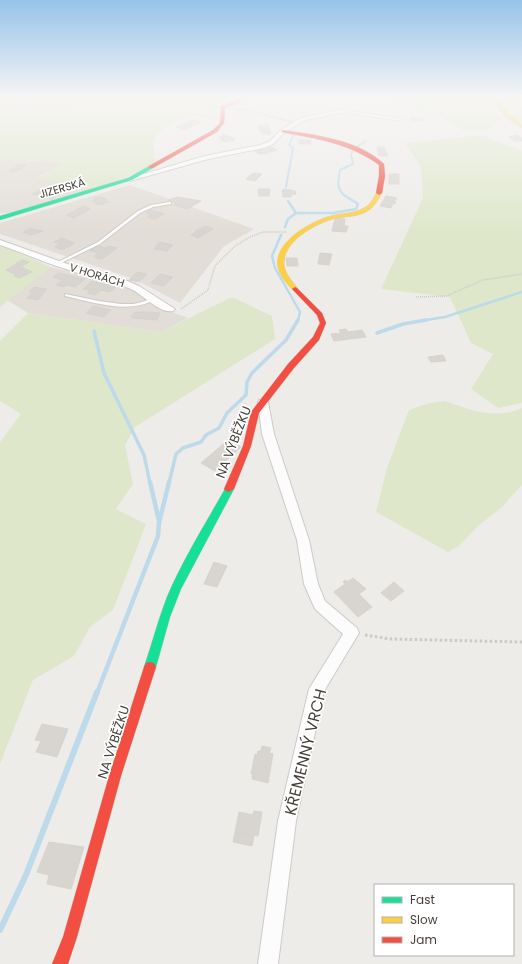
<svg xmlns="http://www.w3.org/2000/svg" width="522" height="964" viewBox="0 0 522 964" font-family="Poppins,sans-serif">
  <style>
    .residential { fill: #e2ddd6 }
    .green { fill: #dee7ca }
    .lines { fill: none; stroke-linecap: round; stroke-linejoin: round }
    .stream-far4 { stroke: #bcdaea; stroke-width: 2 }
    .stream-far3 { stroke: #bcdaea; stroke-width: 2.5 }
    .stream-far2 { stroke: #bcdaea; stroke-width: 3.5 }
    .stream-far1 { stroke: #bcdaea; stroke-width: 4.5 }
    .stream { stroke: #bcdaea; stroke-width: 6 }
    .building { fill: #d8d5d1; stroke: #d6d3cf }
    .lane-casing { stroke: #cccac6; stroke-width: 2 }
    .street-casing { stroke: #cccac6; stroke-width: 2 }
    .fast-casing { stroke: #cfcbc3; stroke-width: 1 }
    .slow-casing { stroke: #cfcbc3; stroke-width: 1 }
    .jam-casing { stroke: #cfcbc3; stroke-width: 1 }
    .path-far1 { stroke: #cccac7; stroke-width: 1.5; stroke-dasharray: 1 1; stroke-linecap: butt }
    .path { stroke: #cccac7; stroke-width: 3; stroke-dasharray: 2.5 2.5; stroke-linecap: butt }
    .lane { fill: #fcfcfc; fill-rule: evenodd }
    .street { fill: #fcfcfc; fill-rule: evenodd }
    .fast { fill: #16e098; fill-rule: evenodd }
    .slow { fill: #ffcf43; fill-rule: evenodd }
    .jam { fill: #f24e42; fill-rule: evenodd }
    .labels { text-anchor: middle; stroke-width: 3.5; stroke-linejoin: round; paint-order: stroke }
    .far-street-label { font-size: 11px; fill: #433d36; stroke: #fff }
    .street-label { font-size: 13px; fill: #433d36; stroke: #fff }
    .near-street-label { font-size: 16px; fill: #433d36; stroke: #fff }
  </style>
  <rect width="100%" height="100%" fill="#eeece9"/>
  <path class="residential" d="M0,159L66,162L38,177L91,190L8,213H0Z
    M130,185L254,229L224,246L180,303L134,279L0,234V223Z
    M51,267L121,285L140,292L172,312L188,318L161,332L28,313L7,300Z"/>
  <path class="green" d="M0,98H218L221,101L229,99L228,102L219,107L218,117L219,121C212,119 204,117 197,116C183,115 155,129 153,144C153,149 155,155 155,159L160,160L126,178L91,190L38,178L65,162L0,159Z
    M389,98H491L498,113L505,119L494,122L491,128L486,131L461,130L438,114L409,110L388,100Z
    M499,98H522V125L506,113Z
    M481,135L522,151V403L498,408L471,389L493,354L471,343L450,297L381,289L423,198L421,167L405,143Z
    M2,246L51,267L0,307V247Z
    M232,297L272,316L275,339L135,427L125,445L133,484L116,509L146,524L113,610L90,627L74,656L33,680L0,764V442L21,414L0,401V341L28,313L161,332Z
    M445,401C470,410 495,420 522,408V485L501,508L478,526L459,546L448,552L376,512L387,468L409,410L430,403Z"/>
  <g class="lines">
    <path class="stream-far4" d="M212,106L219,107
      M415,108L427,98
      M231,109L246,110L293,122L288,125
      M357,147L366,141
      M286,187L293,148L289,145L294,134
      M345,196C336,189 338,180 340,170L353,164L351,155L353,150"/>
    <path class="stream-far3" d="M288,201L296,213
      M285,227L288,219L296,213H333L356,209L358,204L344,195
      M281,235L272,256L275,268L300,312L298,321
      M420,321L445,317L522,292"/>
    <path class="stream-far2" d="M94,331L104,373L144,455L150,483
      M377,333L403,324L426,320
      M169,483L176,454L183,448L201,442L206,435L219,428L227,413L246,395L247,382L252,373L286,340L298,320"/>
    <path class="stream-far1" d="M150,482L159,521
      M97,693L158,536L159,523L169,482"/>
    <path class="stream" d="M0,930L26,875L97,692"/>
  </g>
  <path class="building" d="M411,118H423L425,121H411Z
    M193,120L201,122L184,130L176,127Z
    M261,125H268L271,134H262L258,127Z
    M224,135L233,138L235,140L225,142L220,140L223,138L219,137Z
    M516,135L522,138V141H515L509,137Z
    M299,140H310L311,144H299Z
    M272,147L277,150L263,154H259L254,151Z
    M378,147H384L388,156H379L377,148H379Z
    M20,164L27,165L16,172L9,171Z
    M253,173L262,174L255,181L246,179Z
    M389,174H399V184H389Z
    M41,189L49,191L51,190L60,194L52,199L32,194Z
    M258,189H270L269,196H259Z
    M285,189L295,191L296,194L291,195V197H283L282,190Z
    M386,196L397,198L394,202H396L395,204L393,203L391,208L380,206Z
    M99,197L104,198L109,202L98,205L92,201L95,200V198Z
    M178,197L201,201L187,209L174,205L177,203L168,200Z
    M83,206L90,209L74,218L67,215Z
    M151,210L164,214L155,219H153L147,217L151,215L146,213Z
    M335,218L345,219L344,226H348L346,232L332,231Z
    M206,226L213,229L198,238L191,235L197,231H195Z
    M31,228L36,230L43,231L31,235L23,232Z
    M62,238L75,243L62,250L55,247L60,244L54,242Z
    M159,242L173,245L167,251H168L154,249Z
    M98,246L106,248L109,246L117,248L102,259L94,257L98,253L90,251Z
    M320,253L332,254L329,265L318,264Z
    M286,258H297L298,266H287Z
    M23,260L29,262L22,266L16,263Z
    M16,264L32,272L19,278L14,276L16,275L6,270Z
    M137,272L147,274L139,282L129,280Z
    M59,273L85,279L75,287L66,285L64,287L56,285L62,280L53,277Z
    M160,274L173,277L164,286L151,283Z
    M92,281L116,287L110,292L101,290L95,295L87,293L90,290L83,289Z
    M34,287L47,289L38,300L27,298L33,292H29Z
    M93,306L111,310L104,317L86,313Z
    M135,312H148L160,313L157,320L132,318L131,316Z
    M346,329L348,332L362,330L366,337L334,341L331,334L341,333L339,330Z
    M443,355L446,361L431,362L428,357Z
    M228,440L241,447L215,471L201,463Z
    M214,562L227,566L217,587L204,584Z
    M353,578L366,589L359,594L372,607L358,617L334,592L345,584L343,582L346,580L347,582Z
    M394,582L404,591L391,601L381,593Z
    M42,724L68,729L57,757L36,752L41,741L35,740Z
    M262,746L271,748L269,753L273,754L268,783L252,779L253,774H251L255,754L257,755L258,751H261Z
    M254,811L262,812L258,836L235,832L239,812L253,815Z
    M235,832L254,836L252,846L233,842Z
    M49,842L84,847L71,889L47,884L49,875L37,872Z"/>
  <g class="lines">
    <defs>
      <path id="lane" d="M343,110L402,119L403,120L402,121L342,112Z
        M170,202H171V204L153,207L140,213L100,244L59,264L56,263L98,242L138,211L151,205Z
        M65,294L99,301L121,304H133L142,302L153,298L155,299C131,315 91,302 65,296Z"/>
      <path id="street" d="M343,109L346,111L345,112L305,120L285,132L273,144L264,148L208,159L130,181L127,179L205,156L260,145L269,142L281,130L301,118Z
        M0,240L76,267L125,280L139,286L175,309L173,311C160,314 142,294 131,289C111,280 89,277 69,270C46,263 23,253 0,245Z
        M263,399L267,400L268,402L274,434L309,540L318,584L325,601L357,628L359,633L324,691L296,821L278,964H258L278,821L309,689L343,634L315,609L304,584L297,540L262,434L258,402L259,400Z"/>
      <path id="fast" d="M151,165L154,167L153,168L132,180L0,220V216L128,178Z
        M229,486L234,489L181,589L170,617L156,667L154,671L150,672L146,671L144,667C152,644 158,620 167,597C183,559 206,523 226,487Z"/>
      <path id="slow" d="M493,98H497L508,114L522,125V128L504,116Z
        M377,192L382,193C378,199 375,206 369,210C359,217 347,216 336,218C316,223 282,241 284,265C285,274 293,282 298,289L293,290C287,284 280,276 278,267C273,242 312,221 331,216C342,213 354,214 364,208C371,205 373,198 377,192Z"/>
      <path id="jam" d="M243,98H250L225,108L224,123L217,132L153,168H149V166L213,130L220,123L221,106Z
        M283,130C317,135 359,140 384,164L385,176L382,193L379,195L376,193L379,176V165C349,143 317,139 281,132Z
        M295,287L297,288L322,313L326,323L319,340L294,368L259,413L251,446L234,489L229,492L226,491L224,489L243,446L251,412L288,364L313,337L320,323L317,315L292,289Z
        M150,662L154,663L156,667L121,776L77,937L68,964H52L63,937L109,776L144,667L146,663Z"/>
    </defs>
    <use href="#lane" class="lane-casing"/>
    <use href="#street" class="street-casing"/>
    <use href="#fast" class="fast-casing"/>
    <use href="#slow" class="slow-casing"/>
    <use href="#jam" class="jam-casing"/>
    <path class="path-far1" d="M16,105L43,98
      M359,106L378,98
      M0,107C30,106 61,109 89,98
      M416,297L446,296L483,280L522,274
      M181,309L208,290L215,266L235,246L248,238L263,232H287"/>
    <path class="path" d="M365,635L390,639L522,642"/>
    <use href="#lane" class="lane"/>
    <use href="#street" class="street"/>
    <use href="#fast" class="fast"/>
    <use href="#slow" class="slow"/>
    <use href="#jam" class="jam"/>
  </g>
  <linearGradient id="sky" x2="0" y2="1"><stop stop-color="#96c3e9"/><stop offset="0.42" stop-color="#f7f6f5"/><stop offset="1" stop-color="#f7f6f5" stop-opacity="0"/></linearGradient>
  <rect width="522" height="233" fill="url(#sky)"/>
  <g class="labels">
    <g class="far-street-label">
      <text transform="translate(62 188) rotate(-16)" y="4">JIZERSKÁ</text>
      <text transform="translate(97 275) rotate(17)" y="4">V HORÁCH</text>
    </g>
    <g class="street-label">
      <text transform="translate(233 442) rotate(-69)" y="5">NA VÝBĚŽKU</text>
      <text transform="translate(113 742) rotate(-72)" y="5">NA VÝBĚŽKU</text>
    </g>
    <g class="near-street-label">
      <text transform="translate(305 752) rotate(-76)" y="6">KŘEMENNÝ VRCH</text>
    </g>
  </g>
  <rect x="374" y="884" width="140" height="72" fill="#ffffff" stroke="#b4b1af"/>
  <rect x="382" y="897" width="20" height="6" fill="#16e098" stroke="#b4b1af"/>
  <text x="410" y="904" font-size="12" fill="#433d36">Fast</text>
  <rect x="382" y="917" width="20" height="6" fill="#ffcf43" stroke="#b4b1af"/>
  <text x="410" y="924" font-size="12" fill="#433d36">Slow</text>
  <rect x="382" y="937" width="20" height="6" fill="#f24e42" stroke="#b4b1af"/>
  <text x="410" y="944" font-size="12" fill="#433d36">Jam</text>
</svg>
